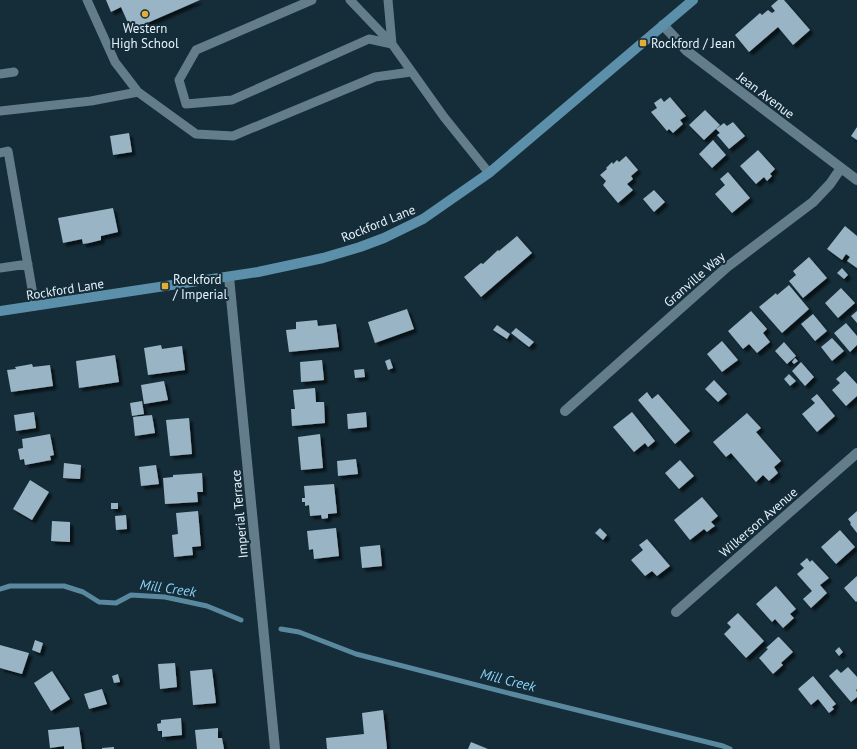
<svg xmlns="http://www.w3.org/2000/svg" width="857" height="749" viewBox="0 0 857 749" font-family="'PT Sans',sans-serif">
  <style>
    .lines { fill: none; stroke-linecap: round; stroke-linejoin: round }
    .stream { stroke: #59889f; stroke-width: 5 }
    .building { fill: #99b4c4; filter: url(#shadow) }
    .service { stroke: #637d8b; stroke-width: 9 }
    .minor { stroke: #637d8b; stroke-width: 10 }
    .secondary { stroke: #5c8fa9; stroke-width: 10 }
    .poi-dot { fill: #e3ae35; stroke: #152d39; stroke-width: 1.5 }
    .labels { text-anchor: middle; stroke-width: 4; stroke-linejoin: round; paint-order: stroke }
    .poi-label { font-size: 13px; fill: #e4f2fa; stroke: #152d39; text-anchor: start }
    .street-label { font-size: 13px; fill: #e4f2fa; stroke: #152d39 }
    .water-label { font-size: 14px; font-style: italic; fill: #8dd1f6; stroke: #152d39 }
  </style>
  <defs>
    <filter id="shadow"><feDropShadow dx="3.5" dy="3.5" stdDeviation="1" flood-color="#0009"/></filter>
  </defs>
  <rect width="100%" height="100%" fill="#152d39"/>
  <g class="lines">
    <path class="stream" d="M0,589L10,586H64L83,592L99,602L116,603L131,595L165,597L207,606L241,620
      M281,629L299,632L356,654L512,694L723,746L730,749"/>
  </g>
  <path class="building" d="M106,0H200L131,30L121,7L111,12Z
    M778,0H784L810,30L793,45L778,27L749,52L735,35L760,13L762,15L768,10L772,13L775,11L771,6Z
    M670,97L686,116L680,120L683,124L673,133L669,129L667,131L651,112L657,108L654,103L661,98L664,102Z
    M705,110L720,125L704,140L689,125Z
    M733,122L745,136L729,149L717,135L720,133L716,129L724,123L727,126Z
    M857,127V140L851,136Z
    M129,133L132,152L113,155L110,136Z
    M713,140L726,155L712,168L699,154Z
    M758,150L775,169L770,174L772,176L767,181L764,177L756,184L740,166Z
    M626,156L638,170L631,176L633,179L627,184L633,190L618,203L603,185L606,181L600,175L607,169L606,168L612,162L613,164L617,160L619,162Z
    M728,172L750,198L732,213L715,194L725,185L720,179Z
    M654,190L665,202L654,212L643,199Z
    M113,208L118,232L101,236V240L89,243L83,244L82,239L63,243L58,218Z
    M845,226L857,236V268L847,261L850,257L846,254L842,260L827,249Z
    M517,236L532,253L481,297L464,277L481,263L483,264L498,250L499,251Z
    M809,257L827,278L803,298L789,281L796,275L793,271Z
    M842,268L848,275L844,279L837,273Z
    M789,285L809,309L782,333L759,307L776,293L777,295Z
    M841,288L855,303L838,318L825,303Z
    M407,309L414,329L375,343L368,322Z
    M751,311L767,329L763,333L770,342L757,353L749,344L743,349L728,331Z
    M857,311V323L851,316Z
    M813,314L827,331L815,341L801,324Z
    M317,320L318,326L336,324L339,347L289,352L286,330L296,329V322Z
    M846,323L857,336V345L850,352L834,333Z
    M497,325L510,334L507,339L493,330Z
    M516,328L534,342L529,347L511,333Z
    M832,338L844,351L832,361L821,347Z
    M722,341L738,360L722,372L707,354Z
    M784,342L796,356L787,364L775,351Z
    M161,345L162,349L182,346L185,370L148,375L144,348Z
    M115,355L119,382L79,388L76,361Z
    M795,358L798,361L794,364L792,362Z
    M390,359L393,368L388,370L385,361Z
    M322,360L324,380L301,382L300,362Z
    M801,362L814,377L805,386L792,371Z
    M32,364L33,367L50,365L53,386L11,392L7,370L16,369L15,367Z
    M364,369L365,377L355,378L354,370Z
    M845,371L857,384V396L846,406L832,390L840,383L836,379Z
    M789,374L796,381L790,386L784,379Z
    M714,380L727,394L718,402L705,389Z
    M164,381L168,400L144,404L141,385Z
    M315,388L316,402H324L325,423L292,426L291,409H295L293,390Z
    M647,392L652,399L658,394L690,431L675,444L638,400Z
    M817,394L835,416L817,432L802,414L815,403L811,399Z
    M142,401L144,414L132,416L130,403Z
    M34,412L36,428L16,431L14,415Z
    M366,412L367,427L348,429L347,414Z
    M632,412L655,441L648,447L645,443L634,452L613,427Z
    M747,413L761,428L756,432L781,461L774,467L778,473L769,481L763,475L756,482L731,453L726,457L713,442Z
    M152,415L155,433L135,436L133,417Z
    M189,418L192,454L170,456L166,420Z
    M50,434L54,455L50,456L51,460L25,465L24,459L20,460L18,449L23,448L22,439Z
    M320,434L323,468L301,470L298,437Z
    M356,459L358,474L338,476L337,461Z
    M680,460L694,476L679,489L665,473Z
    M64,463L81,465L80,479L63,478Z
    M156,465L159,484L141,486L139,467Z
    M202,473L203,492H197L198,502L165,504L163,478L173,477V475Z
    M30,480L49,492L32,520L13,509Z
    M334,484L337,513L328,514V518L322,519L321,515L310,516L309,505L305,506V502H302V498H305L304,486Z
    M702,497L718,516L711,522L715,526L712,528L707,532L704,529L690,540L674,520Z
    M111,503H118V509H111Z
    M198,511L201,546L192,547L193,555L174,557L172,535L178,534L176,513Z
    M857,511V533L850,524L851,523L848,519Z
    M126,515L127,529L116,530L115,516Z
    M52,521L70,522V542L51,541Z
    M336,528L339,556L314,559L313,549L309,550L307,531Z
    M600,528L607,535L603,540L595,533Z
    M840,530L855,547L836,564L821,547Z
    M647,539L670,566L657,576L652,571L645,576L631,560L643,550L639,545Z
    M380,545L382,566L362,568L360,547Z
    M807,558L810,562L812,560L829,578L820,585L827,593L811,608L803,599L812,591L797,574L804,568L800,564Z
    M857,576V601L856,602L844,588Z
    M776,586L796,609L790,614L794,618L783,628L775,619L772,622L756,604Z
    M738,613L764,641L746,658L724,634L731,627L727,623Z
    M778,637H779L793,652L781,663L783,665L773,674L759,658L768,649L766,648Z
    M35,640L43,643L40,653L32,650Z
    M0,645L29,653L22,674L0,668Z
    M839,647L843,652L839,656L835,651Z
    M175,663L177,687L160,689L158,664Z
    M848,667L857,677V689L856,690L857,692V697L851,702L829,676L837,669L841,673Z
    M212,669L216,703L193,705L190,671Z
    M52,671L70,699L51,711L34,683Z
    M118,674L120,682L114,683L112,676Z
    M813,676L836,704L832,707L834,709L829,713L818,699L811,705L798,689Z
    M102,689L107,704L89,709L84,694Z
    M383,710L387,749H327L326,738L364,734L362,713Z
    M181,718L182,735L162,737V731H158L157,724L161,723V720Z
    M79,727L82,749H64V746L50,748L48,730Z
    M218,728V738H222L224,749H197L195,730Z
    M471,742L488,749H468Z
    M114,747V749H102V748Z"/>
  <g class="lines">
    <path class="service" d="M87,0L115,62L138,92L196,134L233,136L375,77L411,72
      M312,0L196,50L179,80L186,104L232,100L369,39L392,44
      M350,0L392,44
      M388,0L392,44L444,117L489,173
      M0,74L14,72
      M0,111L91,101L138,92
      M0,153L8,151L35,306
      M0,268L28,264"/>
    <path class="minor" d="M663,25L687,51L857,180
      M229,277L275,749
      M565,411L727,267L813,202L830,184L841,168
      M676,612L857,453"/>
    <path class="secondary" d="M0,311L258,272L323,258L360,247L384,238L423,219L489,173L693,0"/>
  </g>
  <g class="poi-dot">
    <circle cx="145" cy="14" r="4"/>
    <rect x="639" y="39" width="8" height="8" rx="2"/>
    <rect x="161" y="282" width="8" height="8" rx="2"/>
  </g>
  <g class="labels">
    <g class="poi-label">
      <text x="145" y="33" text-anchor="middle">Western<tspan x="145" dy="15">High School</tspan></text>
      <text x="651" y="48">Rockford / Jean</text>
      <text x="173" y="284">Rockford<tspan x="173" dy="15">/ Imperial</tspan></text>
    </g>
    <g class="street-label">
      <text transform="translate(766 95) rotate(37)" y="5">Jean Avenue</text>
      <text transform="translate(378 223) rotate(-22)" y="5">Rockford Lane</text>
      <text transform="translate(694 279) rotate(-41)" y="5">Granville Way</text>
      <text transform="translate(65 289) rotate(-9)" y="5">Rockford Lane</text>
      <text transform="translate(239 514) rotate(-95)" y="5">Imperial Terrace</text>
      <text transform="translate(758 522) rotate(-41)" y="5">Wilkerson Avenue</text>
    </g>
    <g class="water-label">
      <text transform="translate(168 588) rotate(8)" y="5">Mill Creek</text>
      <text transform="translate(508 680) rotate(14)" y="5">Mill Creek</text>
    </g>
  </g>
</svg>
